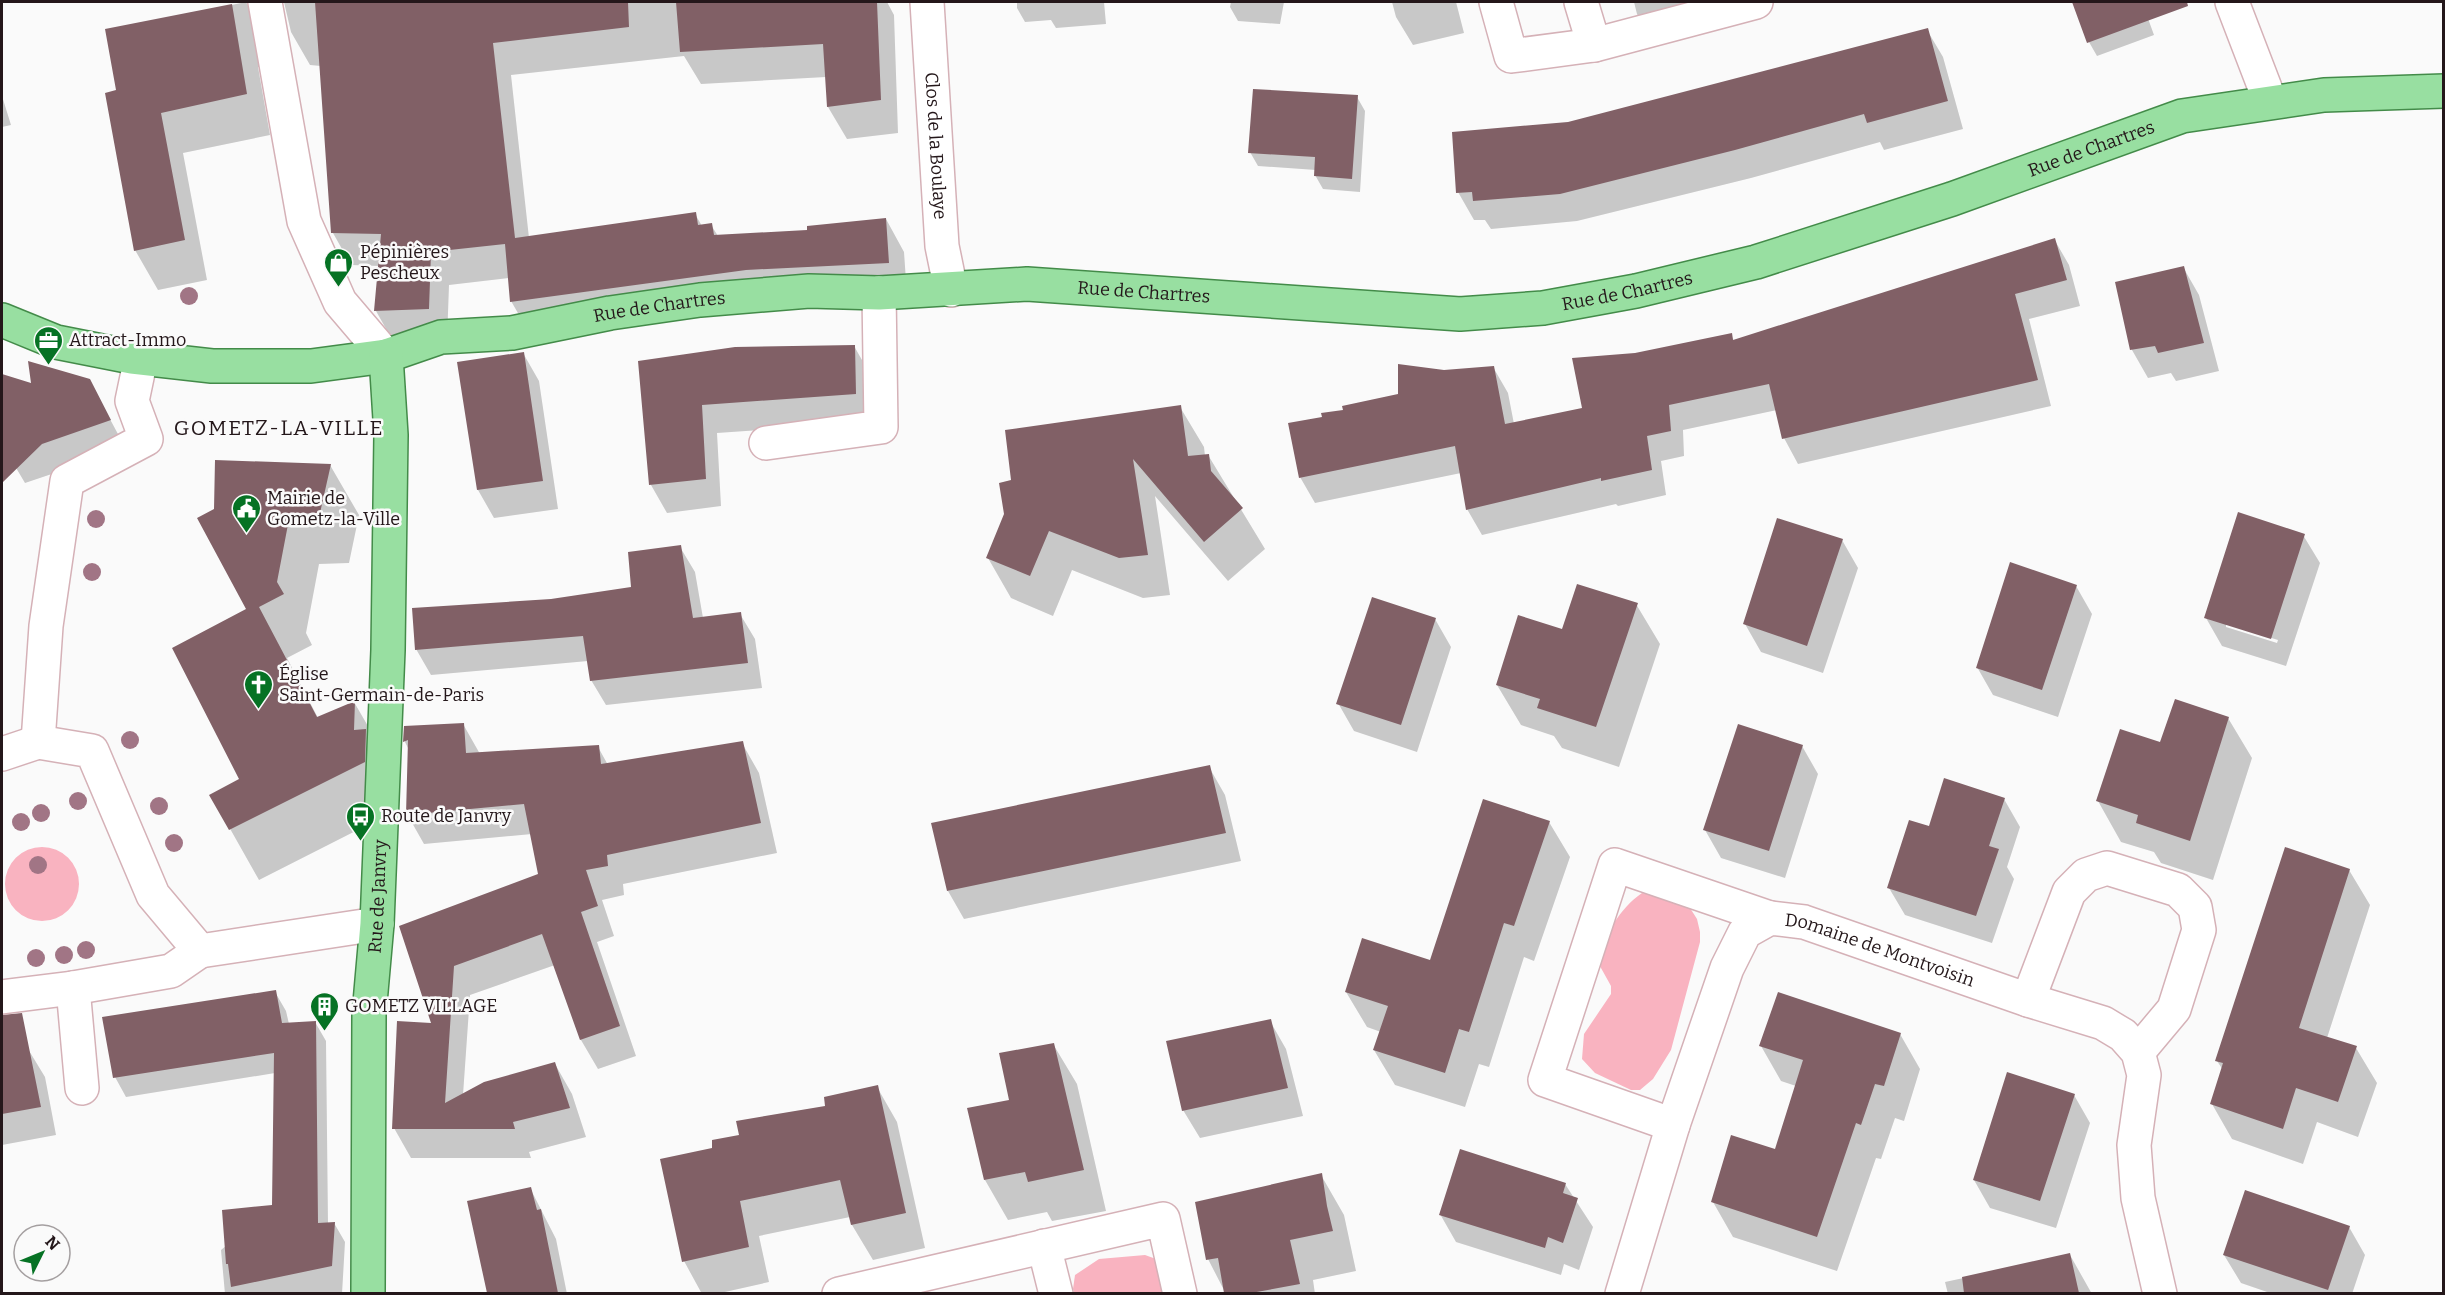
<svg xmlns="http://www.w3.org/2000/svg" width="2445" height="1295" viewBox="0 0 2445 1295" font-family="Bitter,serif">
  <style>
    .green { fill: #f9b3c0 }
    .shadow { fill: #0003; fill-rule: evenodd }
    .building { fill: #816066 }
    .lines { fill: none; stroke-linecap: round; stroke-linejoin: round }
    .minor-casing { stroke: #d5b1b7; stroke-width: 36 }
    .major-casing { stroke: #438b49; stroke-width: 36 }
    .minor { stroke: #fff; stroke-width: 33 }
    .major { stroke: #98dfa1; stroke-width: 33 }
    .tree { fill: #a17585 }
    .labels { text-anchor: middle; stroke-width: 5; stroke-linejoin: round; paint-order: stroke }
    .street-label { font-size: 18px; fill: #24171a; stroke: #fafafa }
    .poi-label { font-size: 18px; fill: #24171a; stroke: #fafafa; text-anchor: start }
    .quarter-label { font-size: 21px; letter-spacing: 1.5px; fill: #24171a; stroke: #fafafa }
  </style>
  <rect width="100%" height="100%" fill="#fafafa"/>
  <path class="green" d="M5 884a37 37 0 1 1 74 0a37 37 0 1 1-74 0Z
    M1642,893L1657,895L1690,908L1697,919L1700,932V942L1671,1050L1653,1079L1640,1090H1631L1595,1073L1582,1059L1584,1034L1611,994V986L1596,959C1608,932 1618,910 1642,893Z
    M1145,1255L1156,1259L1173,1293L1075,1294L1073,1289L1075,1275L1099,1259Z"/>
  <path class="shadow" d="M246,2L269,42L273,69L258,67L270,135L183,153L207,280L158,290L135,250L117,91L107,31Z
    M284,2H887L894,15L898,133L847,139L828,107L826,77L701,84L684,56L511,75L529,238L695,214L702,226L711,225L718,236L809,232L886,219L904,252L907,295L530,334L511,301L509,278L449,285L447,341L394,343L376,311L379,266L351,265L333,233L321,66L310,65L291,32Z
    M1017,2H1104L1106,24L1056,28L1051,20L1025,22L1017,8Z
    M1231,2H1284L1280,24L1238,21L1230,7Z
    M1392,2H1456L1464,33L1413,45L1396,17Z
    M1634,2H1702L1652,40L1637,14Z
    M2074,2H2142L2154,35L2097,56L2089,42Z
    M1927,30L1943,57L1963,129L1884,150L1880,142L1751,178L1577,221L1491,229L1485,220H1474L1458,192L1568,124Z
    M2,96L11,125L2,127Z
    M1357,97L1365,111L1360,192L1323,189L1315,175L1316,170L1258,166L1250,152Z
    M2054,239L2069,265L2080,306L2029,319L2051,406L1798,464L1784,438L1777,410L1683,430L1684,456L1661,461L1666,495L1618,506L1616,504L1482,535L1467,509L1461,473L1315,503L1300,477L1323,419L1399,396L1444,372L1493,367L1508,393L1514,424L1584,410L1635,354L1731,335L1734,341Z
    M2183,267L2199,295L2219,371L2176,381L2171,373L2148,378L2132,350L2117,283Z
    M854,346L870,374L872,422L717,433L721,506L667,513L651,485L640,362Z
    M523,353L539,381L558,509L494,518L478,490L459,363Z
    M89,380L126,449L25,483L9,456Z
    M1180,407L1204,447L1205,456L1208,455L1265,549L1228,581L1155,496L1170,595L1143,598L1072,570L1053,616L1011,598L988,558L1006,514L1013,481Z
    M330,465L359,515L349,563L319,564L306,633L312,645L287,658L318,718L354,702L383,752L393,812L259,880L211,795L241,780L248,609L199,519Z
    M2303,535L2320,563L2286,666L2222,646L2206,618ZM2226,624L2278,640L2277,643L2226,627Z
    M1842,540L1858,568L1823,673L1761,652L1745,624Z
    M680,547L695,572L703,618L740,614L755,639L762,688L606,705L591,680L588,661L431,675L416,649L551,600L632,588Z
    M2076,586L2092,614L2058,717L1993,695L1977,667Z
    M1636,604L1660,644L1619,767L1562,748L1554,736L1521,725L1497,685L1563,631Z
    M1435,619L1451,647L1417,752L1354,731L1338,703Z
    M2228,718L2252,758L2213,880L2161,863L2154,852L2121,842L2098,801L2161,744Z
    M463,724L480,754L598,747L608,765L742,743L759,773L777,853L623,884L624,895L602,900L614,936L597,942L636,1056L598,1069L581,1040L555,965L470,995L463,1095L555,1064L572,1094L586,1137L529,1152L531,1158H411L394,1128L433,1025L401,927L540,875L532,834L424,844L407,814L409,750L405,742V728Z
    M1802,746L1818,774L1785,878L1721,858L1705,830Z
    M1209,767L1225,795L1241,861L964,919L948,891Z
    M2004,799L2020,827L2007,867L2014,879L1992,943L1905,915L1889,888L1930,828Z
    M1549,822L1570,857L1534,961L1524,957L1489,1067L1479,1064L1465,1107L1395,1085L1374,1050L1381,1032L1367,1027L1346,992L1431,962Z
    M2349,870L2370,905L2327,1038L2356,1048L2377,1083L2358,1137L2317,1122L2303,1164L2232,1139L2212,1104L2223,1070L2217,1061Z
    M275,992L286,1011L289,1024L315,1022L326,1041L328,1224L334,1223L345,1242L342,1294H225L221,1250L273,1207L275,1073L126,1097L115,1077Z
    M1270,1021L1286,1049L1303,1116L1200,1138L1183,1110Z
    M1900,1034L1920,1069L1904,1121L1895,1118L1881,1159L1876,1158L1837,1271L1733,1237L1713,1202L1776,1150L1796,1086L1781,1081L1761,1046Z
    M1053,1044L1077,1084L1106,1211L1052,1221L1047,1212L1008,1220L985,1180L969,1109L1011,1101Z
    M28,1049L45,1077L56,1135L2,1145V1054Z
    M877,1087L897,1122L925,1248L873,1260L852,1225L850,1217L759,1236L769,1282L716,1294H702L684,1261L714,1149L741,1136L827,1108Z
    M2074,1095L2090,1123L2056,1228L1990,1208L1974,1180Z
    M1321,1175L1344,1215L1356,1271L1313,1280L1315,1294H1226L1208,1259Z
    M1565,1184L1593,1227L1579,1270L1564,1264L1561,1275L1456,1242L1440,1214Z
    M530,1188L556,1239L567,1294H489L469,1202Z
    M2349,1227L2365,1255L2352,1294H2273L2241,1283L2224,1255Z
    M2070,1255L2092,1294H1948L1945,1282Z"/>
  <path class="building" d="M315,2H628L629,27L493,43L515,238L696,212L698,225L712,223L714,235L807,230V226L886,218L889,263L746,270L510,302L505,244L431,252L429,309L374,311L381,234L331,233Z
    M676,2H877L881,100L827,107L823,44L680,52Z
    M2072,2H2187L2188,6L2087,43Z
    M232,4L247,94L161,113L185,240L134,251L105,93L116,90L105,29Z
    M1928,28L1948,101L1867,123L1864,114L1735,150L1560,194L1473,201L1472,192L1456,193L1452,132L1568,122Z
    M1253,89L1358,95L1352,179L1314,176L1315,157L1248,153Z
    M2055,238L2067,280L2015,294L2038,380L1782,439L1769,384L1669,405L1671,431L1647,436L1652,470L1601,481V478L1466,510L1455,446L1299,478L1288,423L1322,417L1321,413L1343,410L1342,406L1398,394V364L1444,370L1494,366L1505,424L1582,408L1572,358L1635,353L1732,333L1733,340Z
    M2184,266L2204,343L2158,353L2155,346L2130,350L2115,282Z
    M855,345L856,394L702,405L706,479L649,485L638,361L735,347Z
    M524,352L543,481L477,490L457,362Z
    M28,361L90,379L111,420L42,444L2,483V374L31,383Z
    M1181,405L1188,456L1209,454L1211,471L1243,508L1204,542L1133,459L1148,555L1119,558L1049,531L1030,576L986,558L1004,514L999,483L1011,480L1005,430Z
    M215,460L331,464L320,513L290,514L277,582L284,594L259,607L317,717L355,701L354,730L366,729L365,762L229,830L209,795L239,779L172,648L246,609L197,518L214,509Z
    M2238,512L2305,534L2271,639L2204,618Z
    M1777,518L1843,539L1807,646L1743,624Z
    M681,545L693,618L741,612L748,663L590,681L583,636L415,650L412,608L551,599L631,587L628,552Z
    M2010,562L2077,585L2042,690L1976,668Z
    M1577,584L1638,603L1596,727L1537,708L1540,699L1496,685L1518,615L1562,629Z
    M1372,597L1436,618L1401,725L1336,704Z
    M2175,699L2229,717L2190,841L2136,823L2138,815L2096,801L2120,729L2160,742Z
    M464,723L466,753L599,745L601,764L743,741L761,823L607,855L608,866L586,870L598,906L581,912L620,1026L580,1040L542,934L454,966L445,1103L484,1082L555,1062L570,1108L513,1122L515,1129H392L397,1021L431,1023L399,926L538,874L524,804L406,815L408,740L403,742L404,726Z
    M1738,724L1803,745L1769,851L1703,830Z
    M1210,765L1226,833L947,891L931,823Z
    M1944,778L2005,798L1989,846L1999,849L1976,916L1887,888L1909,820L1929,826Z
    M1483,799L1550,821L1514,926L1504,923L1469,1032L1459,1029L1445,1073L1373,1050L1388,1006L1345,992L1362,938L1430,960Z
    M2285,847L2350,869L2299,1028L2357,1046L2338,1102L2296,1088L2283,1129L2210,1104L2223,1063L2215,1061Z
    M276,990L282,1023L316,1021L318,1223L335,1222L332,1266L231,1287L228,1264H226L222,1210L272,1205L274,1053L113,1078L102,1017Z
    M1778,992L1901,1033L1884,1086L1875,1084L1861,1125L1856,1123L1817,1237L1711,1202L1731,1135L1775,1149L1803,1060L1759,1046Z
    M22,1013L41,1107L2,1114V1015Z
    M1271,1019L1288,1088L1182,1111L1166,1041Z
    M1054,1043L1084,1170L1028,1182L1025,1172L984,1180L967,1108L1009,1100L999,1053Z
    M2007,1072L2075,1094L2040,1201L1973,1180Z
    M878,1085L906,1213L851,1225L840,1180L740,1201L749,1247L682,1262L660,1159L712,1148V1140L739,1135L736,1121L825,1106L824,1097Z
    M1460,1149L1566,1183L1563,1193L1578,1198L1563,1243L1548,1237L1545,1248L1439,1215Z
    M1322,1173L1327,1206L1333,1231L1290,1240L1300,1284L1251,1293H1224L1218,1258L1206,1260L1195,1202Z
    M531,1187L537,1210L541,1209L558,1293H487L467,1201Z
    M2245,1190L2350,1226L2328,1290L2223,1255Z
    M2070,1253L2079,1293H1964L1962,1277Z"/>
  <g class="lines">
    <defs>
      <g id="minor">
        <path d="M265,2L304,221L340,302L386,356"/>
        <path id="s1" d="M927,2L942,246L951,290"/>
        <path d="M1496,2L1511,56L1594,45L1756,2"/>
        <path d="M1581,2L1594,45"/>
        <path d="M2232,2L2270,101"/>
        <path d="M141,358L132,401L146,439L67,481L46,626L38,742L92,751L153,895L200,951L377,924"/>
        <path d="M766,443L881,427L879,293"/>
        <path d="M2,754L38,742"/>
        <path d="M73,988L82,1088"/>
        <path d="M2,997L73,988L171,971L200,951"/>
        <path d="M2028,1000L2069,892L2086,875L2107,868L2178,890L2195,907L2199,930L2174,1009L2138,1052"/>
        <path d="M1673,1125L1545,1080L1615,865L1770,918"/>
        <path d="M1044,1246L1056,1294"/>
        <path d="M839,1294L1163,1219L1180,1294"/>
        <path id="s2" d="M1622,1294L1673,1125L1727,968L1745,932L1770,918L1804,922L2028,1000L2103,1023L2123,1035L2138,1052L2144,1075L2134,1145L2138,1198L2160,1294"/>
      </g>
      <g id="major">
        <path id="s3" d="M2,320L56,342L132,357L212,366H311L386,356L441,337L512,333L610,313L700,300L809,291L879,293L1027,284L1460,314L1543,308L1636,291L1756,262L1952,199L2182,116L2324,95L2444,91"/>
        <path id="s4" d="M368,1294L369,1014L377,924L388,650L391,435L386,356"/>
      </g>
    </defs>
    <use href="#minor" class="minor-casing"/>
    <use href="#major" class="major-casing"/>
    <use href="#minor" class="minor"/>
    <use href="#major" class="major"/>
  </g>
  <g class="tree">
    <circle cx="189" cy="296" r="9"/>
    <circle cx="96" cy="519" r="9"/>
    <circle cx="92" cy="572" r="9"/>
    <circle cx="130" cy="740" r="9"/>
    <circle cx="78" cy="801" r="9"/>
    <circle cx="159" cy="806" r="9"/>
    <circle cx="41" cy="813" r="9"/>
    <circle cx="21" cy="822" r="9"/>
    <circle cx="174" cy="843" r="9"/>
    <circle cx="38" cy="865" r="9"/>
    <circle cx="86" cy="950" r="9"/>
    <circle cx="64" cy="955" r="9"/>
    <circle cx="36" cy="958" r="9"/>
  </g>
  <defs>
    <symbol id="shop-pin" viewBox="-11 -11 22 30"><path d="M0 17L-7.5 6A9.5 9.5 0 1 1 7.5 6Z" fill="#067224" stroke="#fafafa"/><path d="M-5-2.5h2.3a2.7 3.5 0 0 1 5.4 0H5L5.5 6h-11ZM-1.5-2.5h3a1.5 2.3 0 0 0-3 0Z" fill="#fff"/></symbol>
    <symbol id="office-pin" viewBox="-11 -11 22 30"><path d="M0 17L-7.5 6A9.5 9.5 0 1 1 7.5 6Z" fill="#067224" stroke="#fafafa"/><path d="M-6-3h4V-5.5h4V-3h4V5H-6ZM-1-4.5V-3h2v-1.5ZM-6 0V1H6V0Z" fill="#fff"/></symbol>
    <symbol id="civic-pin" viewBox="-11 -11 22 30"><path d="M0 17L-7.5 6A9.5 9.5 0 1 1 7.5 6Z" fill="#067224" stroke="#fafafa"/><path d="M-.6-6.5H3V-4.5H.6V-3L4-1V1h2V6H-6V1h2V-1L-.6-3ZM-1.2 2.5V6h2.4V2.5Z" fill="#fff"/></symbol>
    <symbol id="church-pin" viewBox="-11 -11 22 30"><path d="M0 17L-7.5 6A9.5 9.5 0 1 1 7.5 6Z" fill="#067224" stroke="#fafafa"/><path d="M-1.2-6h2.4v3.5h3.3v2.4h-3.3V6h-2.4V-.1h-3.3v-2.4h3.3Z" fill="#fff"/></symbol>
    <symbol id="bus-pin" viewBox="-11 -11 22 30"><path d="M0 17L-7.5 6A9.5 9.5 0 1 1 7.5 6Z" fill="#067224" stroke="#fafafa"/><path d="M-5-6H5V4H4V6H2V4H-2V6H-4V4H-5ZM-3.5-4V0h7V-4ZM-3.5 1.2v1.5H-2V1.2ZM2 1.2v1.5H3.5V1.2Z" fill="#fff"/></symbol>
    <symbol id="building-pin" viewBox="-11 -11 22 30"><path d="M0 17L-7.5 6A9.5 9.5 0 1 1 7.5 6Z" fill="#067224" stroke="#fafafa"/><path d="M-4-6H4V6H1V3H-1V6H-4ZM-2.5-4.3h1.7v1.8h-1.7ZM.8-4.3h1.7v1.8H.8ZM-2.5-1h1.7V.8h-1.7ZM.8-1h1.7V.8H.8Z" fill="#fff"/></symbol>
  </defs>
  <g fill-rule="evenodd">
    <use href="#shop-pin" x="322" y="246" width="33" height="45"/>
    <use href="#office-pin" x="32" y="324" width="33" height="45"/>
    <use href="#civic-pin" x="230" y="492" width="33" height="45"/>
    <use href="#church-pin" x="242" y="668" width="33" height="45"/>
    <use href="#bus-pin" x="344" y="800" width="33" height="45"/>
    <use href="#building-pin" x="308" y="990" width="33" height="45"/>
  </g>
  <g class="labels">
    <g class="street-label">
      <text dy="6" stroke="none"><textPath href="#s1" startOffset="144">Clos de la Boulaye</textPath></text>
      <text dy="6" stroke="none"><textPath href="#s3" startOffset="2128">Rue de Chartres</textPath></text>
      <text dy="6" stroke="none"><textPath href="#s3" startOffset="1642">Rue de Chartres</textPath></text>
      <text dy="6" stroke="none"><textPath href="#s3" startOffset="1156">Rue de Chartres</textPath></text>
      <text dy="6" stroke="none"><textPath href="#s3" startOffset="670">Rue de Chartres</textPath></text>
      <text dy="6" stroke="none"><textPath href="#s4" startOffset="398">Rue de Janvry</textPath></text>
      <text dy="6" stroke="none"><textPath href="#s2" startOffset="526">Domaine de Montvoisin</textPath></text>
    </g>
    <g class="poi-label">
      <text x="360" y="258">Pépinières<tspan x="360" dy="21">Pescheux</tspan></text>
      <text x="69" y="346">Attract-Immo</text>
      <text x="267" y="504">Mairie de<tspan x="267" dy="21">Gometz-la-Ville</tspan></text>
      <text x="279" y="680">Église<tspan x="279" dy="21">Saint-Germain-de-Paris</tspan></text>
      <text x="381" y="822">Route de Janvry</text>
      <text x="345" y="1012">GOMETZ VILLAGE</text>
    </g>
    <g class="quarter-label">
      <text x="279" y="435">GOMETZ-LA-VILLE</text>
    </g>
  </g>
  <rect width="2445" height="1295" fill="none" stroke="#24171a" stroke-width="6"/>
  <g transform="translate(42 1253) rotate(47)"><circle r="28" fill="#fafafa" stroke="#a49fa0" stroke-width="1.5"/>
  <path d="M0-4.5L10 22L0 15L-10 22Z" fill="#067224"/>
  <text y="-9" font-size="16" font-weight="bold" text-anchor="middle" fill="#24171a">N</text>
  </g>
</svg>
